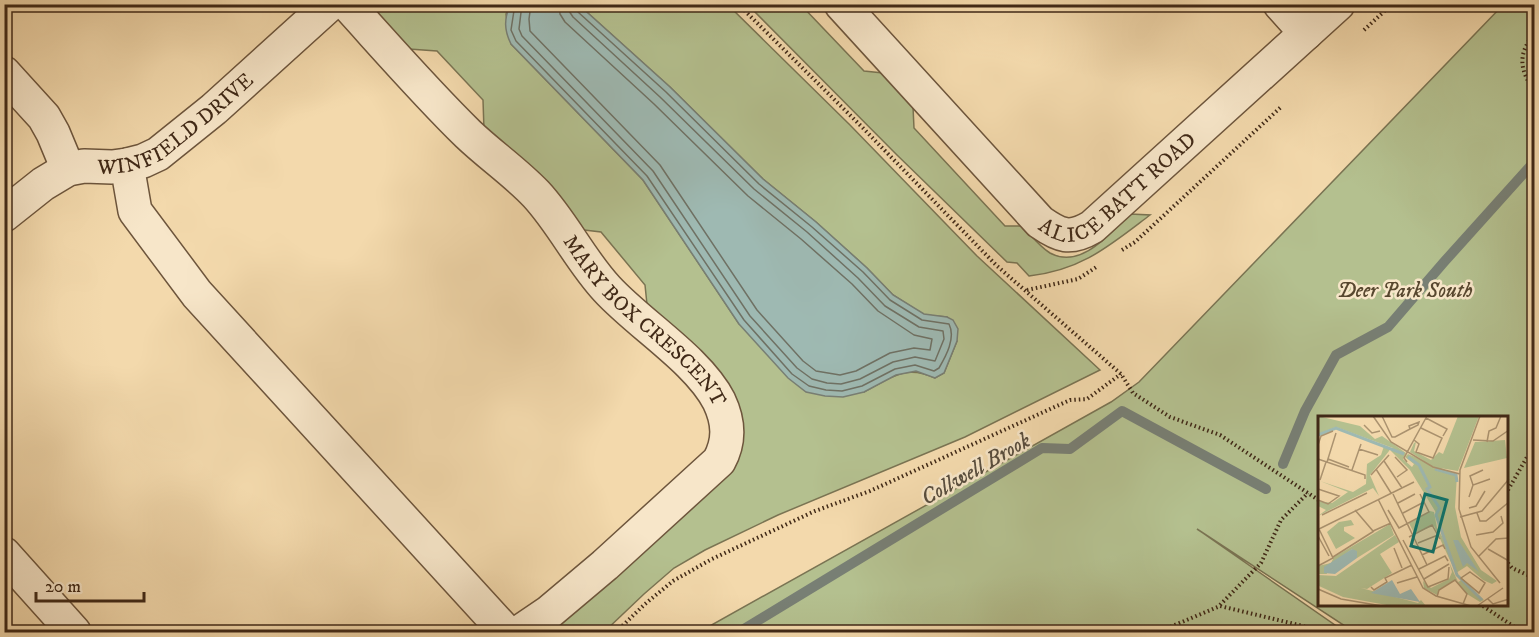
<svg xmlns="http://www.w3.org/2000/svg" width="1539" height="637" viewBox="0 0 1539 637" font-family="'IM FELL DW Pica',serif">
  <style>
    .green { fill: #b4c08f; stroke: #7a7453; stroke-width: 1.5; fill-rule: evenodd }
    .water { fill: #9eb9b2; stroke: #787f74; stroke-width: 1.5 }
    .lines { fill: none; stroke-linecap: round; stroke-linejoin: round }
    .shore { stroke: #6f7164; stroke-width: 1.5 }
    .stream { stroke: #787f74; stroke-width: 10 }
    .minor-casing { stroke: #6d553c; stroke-width: 36 }
    .path { stroke: #402917; stroke-width: 4; stroke-dasharray: 1.5 3; stroke-linecap: butt }
    .minor { stroke: #f7e6c9; stroke-width: 33 }
    .labels { text-anchor: middle; stroke-width: 5; stroke-linejoin: round; paint-order: stroke }
    .street-label { font-size: 21px; fill: #402917; stroke: #f7e6c9 }
    .park-label { font-size: 21px; font-style: italic; fill: #57472f; stroke: #f7e6c9 }
    .water-label { font-size: 22px; font-style: italic; fill: #584d3e; stroke: #f7e6c9 }
    .inset-river { fill: none; stroke: #9eb9b2; stroke-width: 3 }
    .inset-road { fill: none; stroke: #ab9370; stroke-width: 1.5 }
    .view { fill: #0f766e; fill-opacity: 0.15; stroke: #0f766e; stroke-width: 3 }
    .inset-edge { fill: none; stroke: #402917; stroke-width: 3 }
  </style>
  <rect width="100%" height="100%" fill="#f3d9ac"/>
  <filter id="stains"><feTurbulence type="fractalNoise" baseFrequency=".00333" numOctaves="4"/><feColorMatrix values="0 0 0 0 .2 0 0 0 0 .09 0 0 0 0 .02 0 0 0 .5 -.17"/></filter>
  <radialGradient id="worn" r=".72"><stop offset=".6" stop-color="#630" stop-opacity="0"/><stop offset="1" stop-color="#630" stop-opacity=".3"/></radialGradient>
  <path class="green" d="M379,4L510,5L506,14L511,44L643,180L739,324L864,392C891,378 905,364 935,378L944,373L957,341L947,317L924,315L893,295L867,268L816,222L763,179L670,87L579,5H728L850,125L977,256L1100,370L965,437L778,515L705,550L674,568L644,594L604,632H550L598,589L739,451L648,314L645,285L601,232L576,229L484,130L483,100L437,51L409,49L377,12L375,6Z
    M748,5H801L864,71L883,73L913,107L914,128L1005,226H1022C1031,235 1039,246 1050,253C1081,270 1110,233 1130,214L1150,215C1109,246 1082,270 1029,276L1017,263L1007,262L897,155Z
    M1503,5H1534V632H1354L1197,529L1345,632H699L1111,402L1139,382ZM1320,418H1508V606H1320Z"/>
  <path class="water" d="M510,5H579L670,87L763,179L816,222L867,268L893,295L924,314L947,317L953,320L958,329L957,341L944,373L935,378L916,371L896,375L864,392L843,397L825,396L806,392L788,378L739,324L643,180L511,44C504,30 504,19 510,5Z"/>
  <g class="lines">
    <path class="shore" d="M515,4L511,30L516,41L647,176L744,320L792,374L809,386L826,390L842,391L862,386L895,369L915,365L934,371L939,368C946,356 956,338 949,324L922,320L890,300L863,272L812,227L759,184L666,92L578,12L575,4
      M522,4L519,29L522,36L653,171L750,316L797,368L812,379L827,383L841,384L860,379L893,362L915,357L935,361L944,339L943,331L919,327L885,306L858,278L807,232L754,189L660,97L573,17L569,11L568,4
      M531,4L529,19L530,31L660,165L757,310L803,361L816,371L840,375L856,371L890,353L914,348L930,350L932,339L914,335L878,311L852,284L801,239L748,196L654,104L565,22L560,14L559,4"/>
    <path class="stream" d="M1283,464L1305,411L1336,355L1388,327L1444,262L1534,162
      M739,632L1042,448L1070,449L1122,411L1266,489"/>
    <defs>
      <g id="minor">
        <path id="s1" d="M347,4C387,48 426,93 468,134C490,155 515,172 536,194C563,223 580,260 607,289C639,324 698,360 719,401C729,422 730,441 719,461L605,565L548,613L520,632"/>
        <path id="s2" d="M841,4L1040,222C1060,236 1070,240 1092,227L1338,4"/>
        <path d="M1280,4L1306,33"/>
        <path d="M4,73L44,117L53,133L68,169"/>
        <path d="M127,165L135,211L197,294L506,632"/>
        <path id="s3" d="M4,215L43,184L68,169L84,166L112,167L127,165L143,161L158,154L214,109L330,4"/>
        <path d="M4,554L74,632"/>
      </g>
    </defs>
    <use href="#minor" class="minor-casing"/>
    <path class="path" d="M738,4L860,125L997,266L1121,374L1133,393L1170,417L1220,435L1320,501
      M1364,30L1392,4
      M1534,33C1518,55 1519,68 1534,91
      M1122,250L1135,242L1281,107
      M1027,290L1078,279L1098,266
      M1508,490L1534,445
      M1508,563L1512,568L1534,578
      M1220,605L1261,563L1281,520L1308,493
      M1483,606L1522,632
      M616,632L645,604L673,581L712,559L815,511L870,491L1070,400L1087,399L1121,374
      M1158,632L1220,606L1303,626L1316,632"/>
    <use href="#minor" class="minor"/>
  </g>
  <g class="labels">
    <g class="street-label">
      <text dy="7" stroke="none"><textPath href="#s3" startOffset="200">WINFIELD DRIVE</textPath></text>
      <text dy="7" stroke="none"><textPath href="#s2" startOffset="392">ALICE BATT ROAD</textPath></text>
      <text dy="7" stroke="none"><textPath href="#s1" startOffset="436">MARY BOX CRESCENT</textPath></text>
    </g>
    <g class="park-label">
      <text x="1405" y="297">Deer Park South</text>
    </g>
    <g class="water-label">
      <text transform="translate(975 468) rotate(-30)" y="8">Collwell Brook</text>
    </g>
  </g>
  <g transform="translate(1318 416)">
    <rect width="190" height="190" fill="#f3d9ac"/>
    <path d="M0,0L42,10L57,23L64,20L88,37L85,43L94,51L96,48L87,41L90,38L139,59L137,91L143,121L163,154L179,165L174,168L165,164L149,150L138,157L116,110L96,117L91,107L112,95L116,96L119,112L125,122L117,95L92,54L73,35L75,32L18,11L0,18ZM140,0H161L140,55L116,51L92,36L96,27L98,26L96,35L113,44L121,36L125,38ZM187,24L189,42L146,52L157,26ZM66,30L72,32L71,35L52,59L61,80L55,72L0,100L8,94L0,90V85L14,87L30,76L2,65L35,76L48,68L49,48L63,39ZM33,104L36,109L26,111V115L37,122L18,133L9,116L21,106ZM72,108L76,119L39,142L34,133L14,148L7,151L9,158H0V150L13,147L16,141ZM77,119L81,126L62,138L74,157L49,173L43,172L100,187L103,184L108,190H74L25,181L1,170L0,159L18,160ZM131,146L140,166L144,164L166,184L162,186L149,178L138,164L122,173L119,179L106,172L105,165L113,172L131,163L134,156Z" fill="#b4c08f"/>
    <path d="M135,124H140L161,156L149,147L145,151ZM34,133L39,135V142L17,158L6,157V151ZM74,164L82,178L93,173L102,186L53,177Z" fill="#9eb9b2"/>
    <path class="inset-river" d="M0,19L18,12L86,38M90,41L101,49L112,71L109,73L121,91M117,53L138,59L139,66M122,91L118,99L139,159L164,184"/>
    <path class="inset-road" d="M55,0L73,26L115,51L142,58M64,0L74,21H77L92,13L100,9L101,6L91,10L92,13M162,0L142,54L141,93L153,131L182,167M108,2L129,13L125,20M46,9L54,17L62,15M96,24L101,28L98,36L115,42L124,22L103,12M155,24L175,25L191,14M169,26L171,15L178,12L183,0M0,29L3,20L15,15M41,33L60,39M77,41L89,54L79,61M0,43L47,59V63M10,43L31,51M66,45L84,72M9,46L18,17M89,46L86,42L109,0M58,53L73,77M34,54L43,28M53,59L71,39M2,64L8,46M155,69L152,60L165,54M0,73L21,80L10,88L0,84M75,78L109,149M151,81L155,69L172,63M60,83L105,172L118,180L153,190M80,87L97,78M151,92L158,90L167,75M37,94L55,115L73,107M70,94L81,112L111,96L102,78M85,97L106,86M159,97L162,105H168L191,86M4,99L49,77M142,101L164,95L191,63M1,113L96,66M158,119L175,116L185,107L183,100M0,120L11,140M91,121L114,109L122,123M85,124L110,171L130,163L131,151M100,127L120,119M76,132L84,152M170,133L191,145M104,139L125,129L127,133M15,141L56,115M160,141L178,123L191,122M0,150L15,142L1,113M101,153L127,140L130,145M152,156L167,167L161,177L143,162ZM106,163L131,148M79,167L99,161M53,171L56,174L69,166L67,162L94,149M0,173L23,183L64,190M119,181L121,174L137,164L149,178L145,188M170,183L175,188L191,183M159,190L185,172"/>
    <path class="view" d="M107,78L129,84L115,136L93,130Z"/>
    <rect width="190" height="190" class="inset-edge"/>
  </g>
  <rect width="1539" height="637" fill="none" stroke="#f3d9ac" stroke-width="24"/>
  <rect x="6" y="6" width="1527" height="625" fill="none" stroke="#402917" stroke-width="3"/>
  <rect x="12" y="12" width="1515" height="613" fill="none" stroke="#402917" stroke-width="1.5"/>
  <path d="M36 592v9h108v-9" fill="none" stroke="#402917" stroke-width="3"/>
  <text x="45" y="592" font-size="18" fill="#402917" stroke="#f7e6c9" stroke-width="4.5" paint-order="stroke">20 m</text>
  <rect width="100%" height="100%" filter="url(#stains)"/>
  <rect width="100%" height="100%" fill="url(#worn)"/>
</svg>
